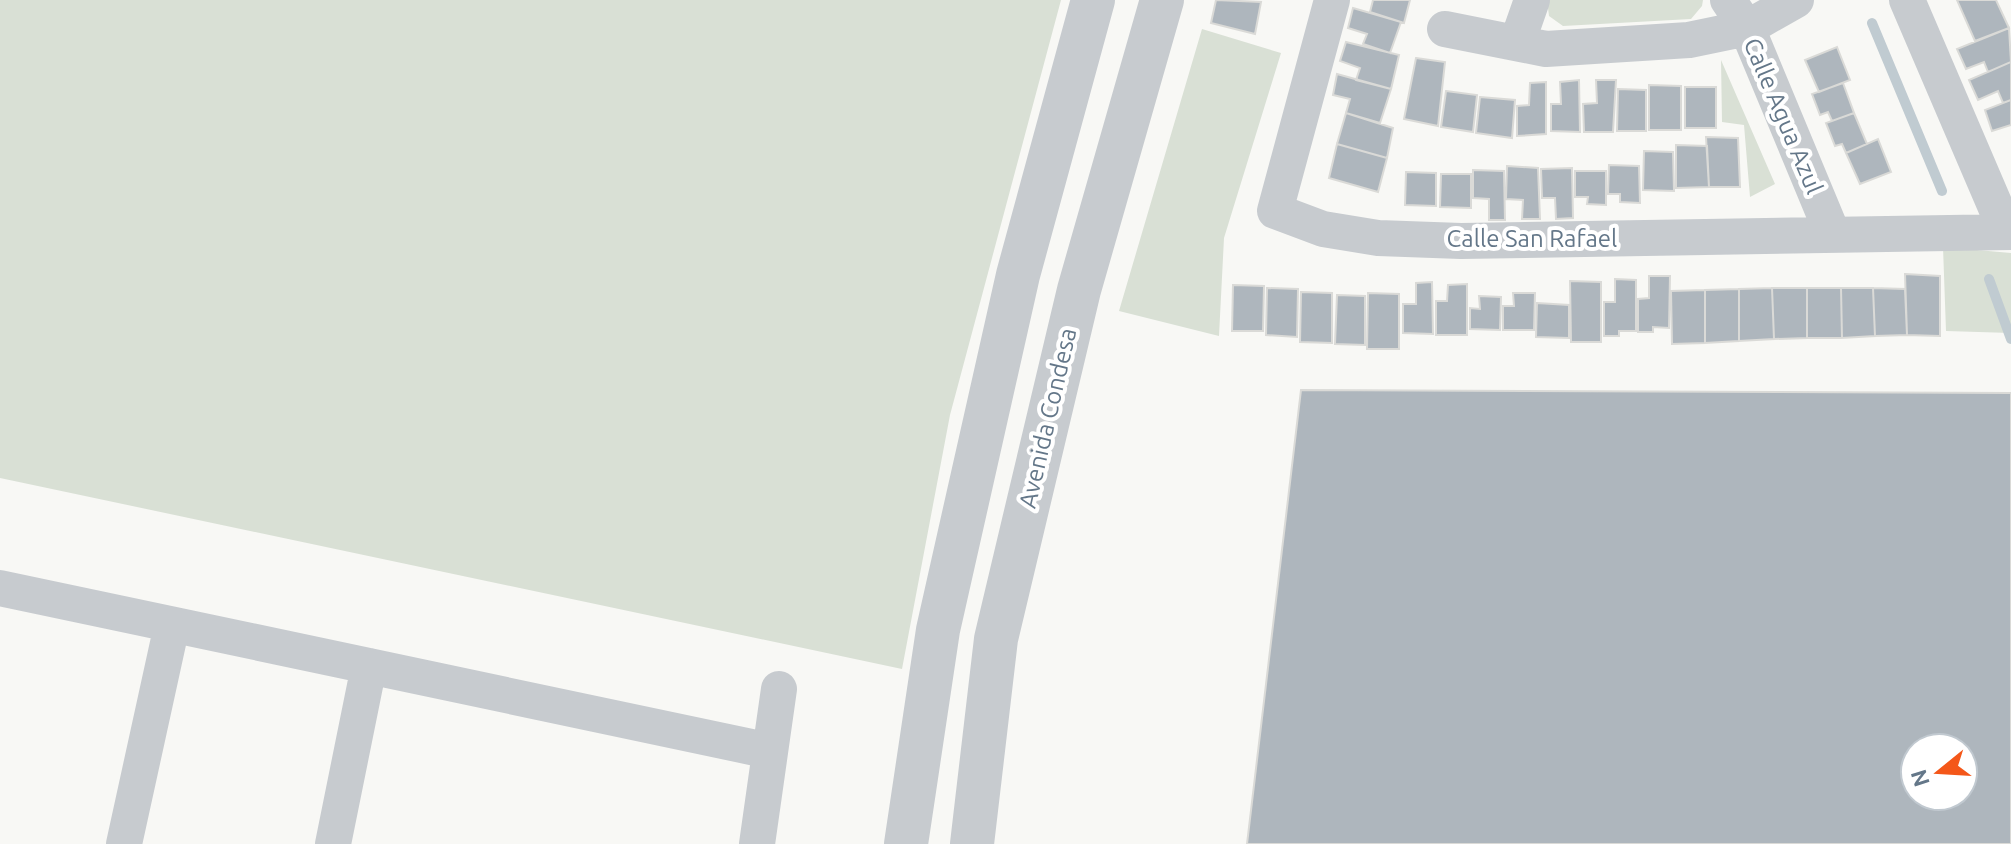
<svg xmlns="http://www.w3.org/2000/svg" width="2011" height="844" viewBox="0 0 2011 844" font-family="Ubuntu,sans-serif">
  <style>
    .green { fill: #d9e0d5 }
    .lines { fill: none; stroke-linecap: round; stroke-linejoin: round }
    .stream { stroke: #c0cbd1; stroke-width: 10 }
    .building { fill: #aeb6bd; stroke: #dadad7; stroke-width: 2; fill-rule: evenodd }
    .minor { stroke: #c7cbcf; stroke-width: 36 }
    .tertiary { stroke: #c7cbcf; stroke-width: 44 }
    .labels { text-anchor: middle; stroke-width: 8; stroke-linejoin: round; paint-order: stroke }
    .street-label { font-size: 24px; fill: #647789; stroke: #fff }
  </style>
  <rect width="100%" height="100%" fill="#f8f8f5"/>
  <path class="green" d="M0,0H1061L950,415L902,669L0,478Z
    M1547,0H1703L1702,6L1691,19L1563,26L1549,16Z
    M1202,29L1281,53L1224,238L1219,336L1119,311Z
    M1721,60L1775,184L1750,197L1744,125L1722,122Z
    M1943,247L2011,253V333L1946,331Z"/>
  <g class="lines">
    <path class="stream" d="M1872,23L1942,191
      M1989,279L2011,339"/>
  </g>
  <path class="building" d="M1216,0L1261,2L1255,34L1211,23Z
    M1373,0H1410L1404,23L1370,12Z
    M1957,0H1996L2009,28L1975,41Z
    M1353,8L1401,22L1390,53L1363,44L1367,34L1348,28Z
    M2009,28L2011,62L1988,72L1984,62L1966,69L1957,49Z
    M1346,42L1399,55L1391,89L1356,80L1360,68L1340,61Z
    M1837,47L1850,80L1819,92L1805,60Z
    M1416,58L1445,62L1438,126L1404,119Z
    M2011,62V100L2003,103L1998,91L1978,100L1969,80Z
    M1337,74L1391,89L1380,123L1346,113L1350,99L1333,95Z
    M1579,80L1580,132L1551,131V104H1561L1560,82Z
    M1596,80H1616L1613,132H1584L1583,104L1597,103Z
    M1546,82V134L1517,136V106L1529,105L1530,83Z
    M1843,83L1854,113L1832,121L1828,112L1820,115L1812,94Z
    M1649,85L1681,86V130H1649Z
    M1685,87H1716V128H1685Z
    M1618,89L1646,90V131H1617Z
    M1446,91L1477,95L1473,132L1441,127Z
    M1480,97L1515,100L1512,138L1476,133Z
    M2011,100V125L1992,131L1985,110Z
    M1346,113L1393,128L1387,158L1337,144Z
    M1854,113L1867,144L1846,153L1842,144L1835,146L1826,123Z
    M1706,137L1738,138L1740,187H1709Z
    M1878,139L1891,172L1860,184L1846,153Z
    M1337,144L1387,158L1378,192L1329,178Z
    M1676,145L1707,146L1709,187L1676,188Z
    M1644,151L1673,152L1674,191L1643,190Z
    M1609,165L1639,166L1640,203L1620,202V194H1608Z
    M1507,166L1538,168L1540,219H1522L1523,200L1506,199Z
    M1572,168L1573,218L1556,219L1555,198H1542L1541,169Z
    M1473,170L1504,171L1505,220H1489V199L1473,198Z
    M1575,171H1606V205L1587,204L1588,197H1575Z
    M1406,172L1436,173V206L1405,205Z
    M1441,174H1471V208L1440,207Z
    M1905,274L1940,276V336L1907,335Z
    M1649,276H1670L1669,328L1653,327V332H1638V299L1649,298Z
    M1615,279L1636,280V331H1619V336H1604V302H1615Z
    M1570,281L1601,282V342H1571Z
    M1432,282L1433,334L1403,333V304H1416V283Z
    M1467,284V335H1436V301H1447L1448,285Z
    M1233,285L1264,286L1263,331H1232Z
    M1267,288L1298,289L1297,337L1266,335Z
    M1772,288H1807V338L1774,339Z
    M1772,288L1774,339L1739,341V289Z
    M1807,288H1841L1842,338H1807Z
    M1841,288H1873L1875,336L1842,338Z
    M1873,288L1905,289L1907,335L1875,336Z
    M1739,289V341L1705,343V290Z
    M1705,290V343L1672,344L1671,291Z
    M1301,292L1332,293V343L1300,342Z
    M1368,293L1399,294V349H1367Z
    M1513,293H1535L1534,330H1503V306H1514Z
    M1337,295L1365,296V345L1335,344Z
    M1479,296L1501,297L1500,330L1470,329V308L1480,309Z
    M1537,303L1569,305V338L1536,337Z
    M1301,390L2011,393V844H1247ZM1915,748H1963V796H1915Z"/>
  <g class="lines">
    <path class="minor" d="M1332,0L1275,211L1323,229L1378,238L1461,241L2011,232
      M1728,0L1747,28L1833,235
      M1907,0L2006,231
      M1445,29L1546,49L1689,40L1747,28L1796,0
      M1517,43L1532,0
      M0,588L770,751
      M124,844L172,625
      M333,844L369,666
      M757,844L779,689"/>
    <path class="tertiary" d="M906,844L938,630L1018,275L1093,0
      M972,844L996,639L1079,290L1162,0"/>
  </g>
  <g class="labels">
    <g class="street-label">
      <text transform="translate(1783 116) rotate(67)" y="8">Calle Agua Azul</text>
      <text x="1532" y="247">Calle San Rafael</text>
      <text transform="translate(1048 418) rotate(-77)" y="8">Avenida Condesa</text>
    </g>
  </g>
  <g transform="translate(1939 772) rotate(252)"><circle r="38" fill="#ffffff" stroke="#c1c9d0" stroke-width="2"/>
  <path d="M0-6L14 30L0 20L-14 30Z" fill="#f45719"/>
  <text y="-12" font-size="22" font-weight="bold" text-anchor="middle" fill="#647789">N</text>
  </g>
</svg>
